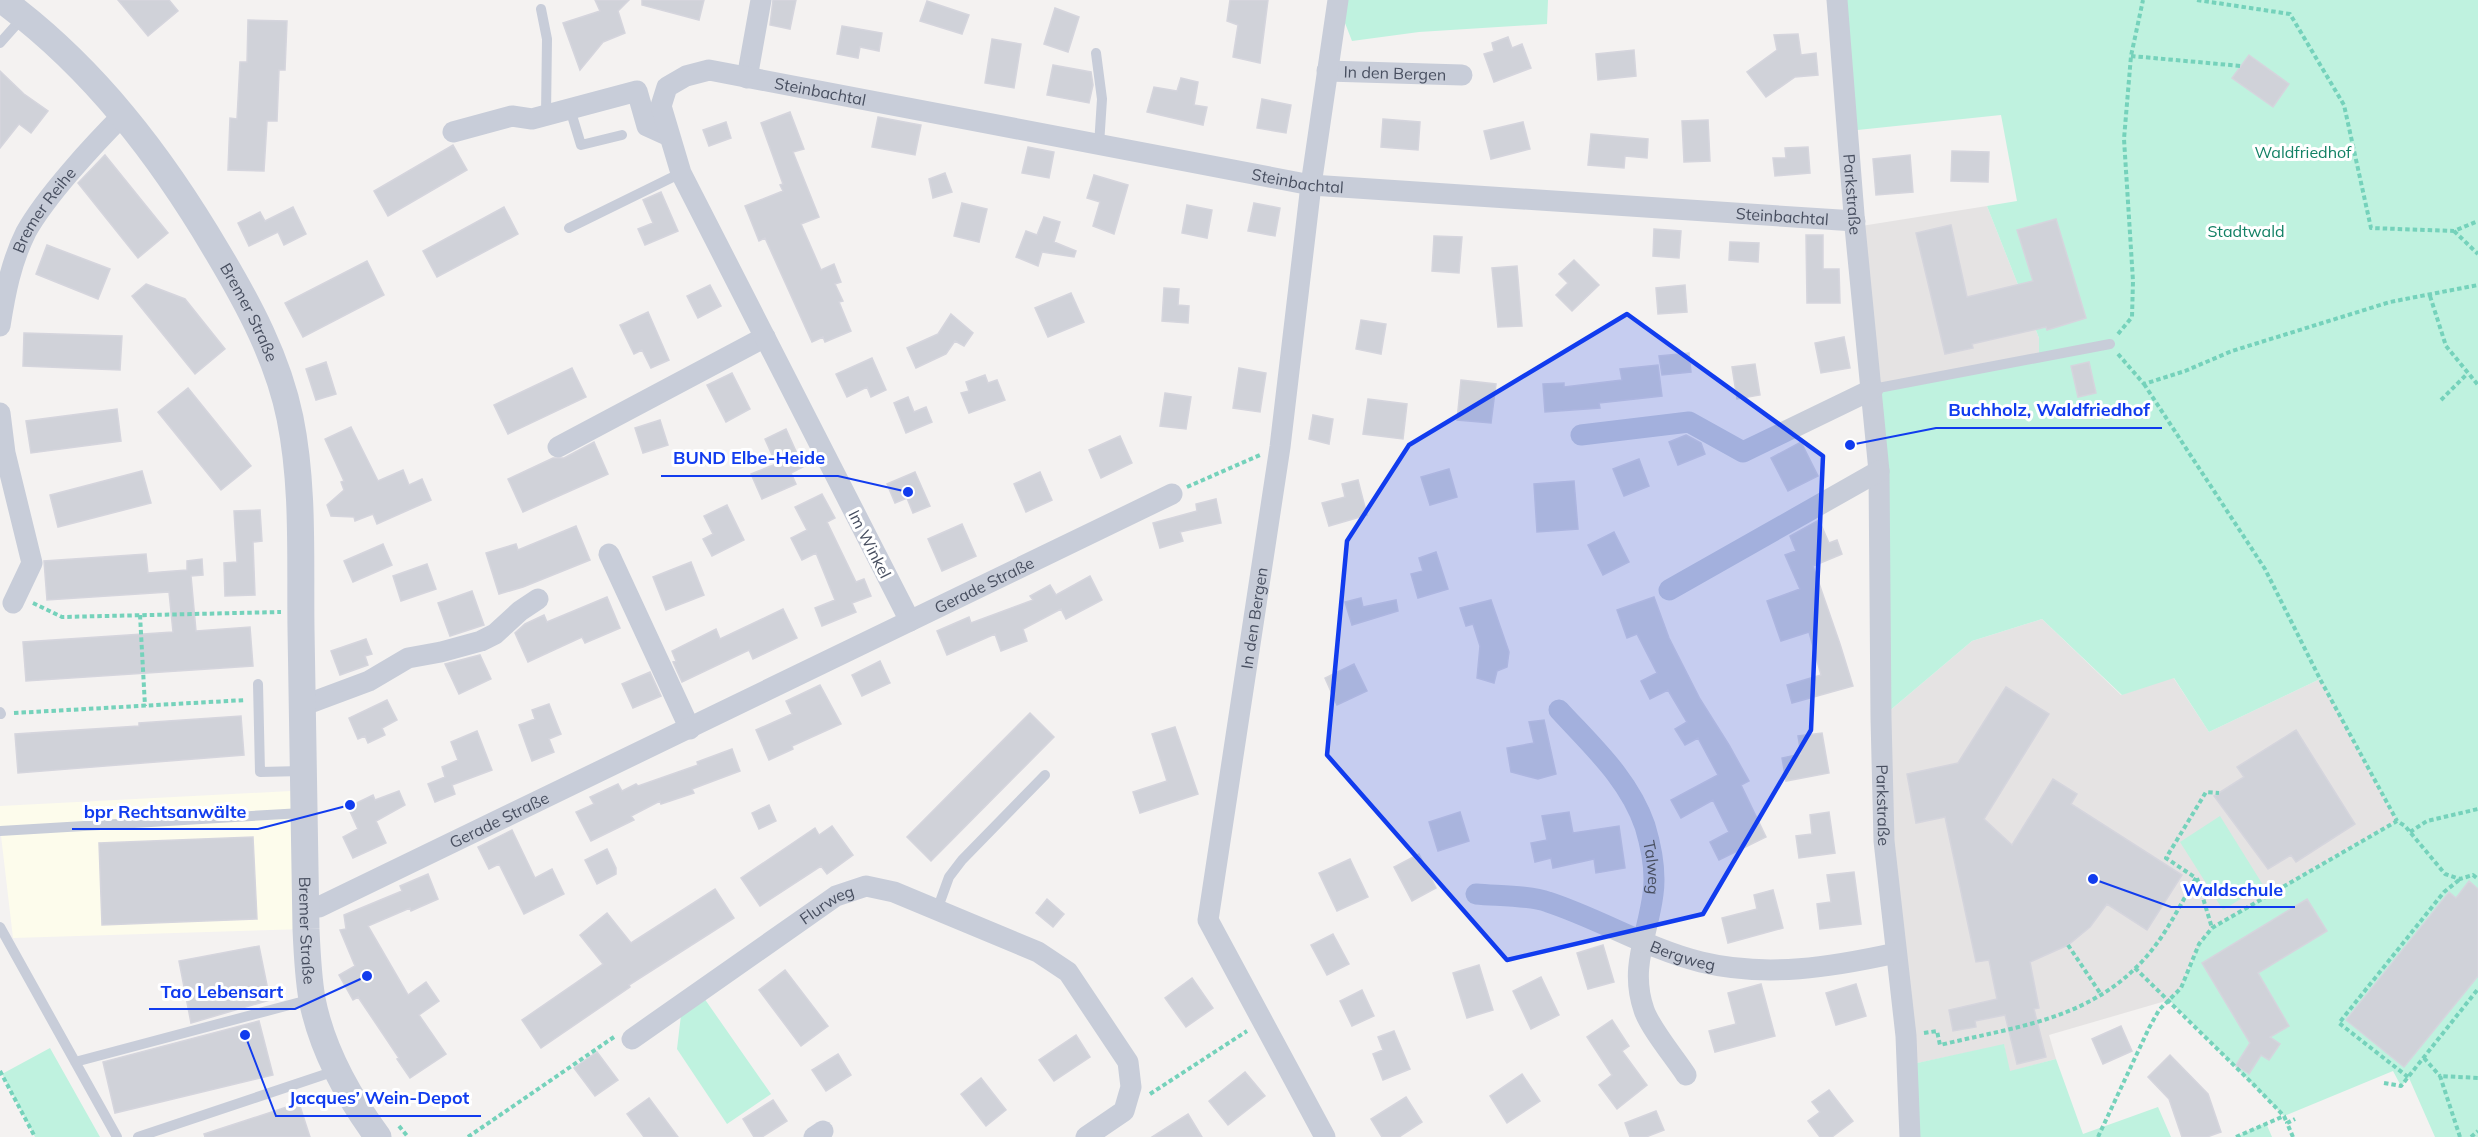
<svg xmlns="http://www.w3.org/2000/svg" width="2478" height="1137" viewBox="0 0 2478 1137" font-family="Mulish,sans-serif">
  <style>
    .commercial { fill: #fdfcec }
    .education { fill: #e5e3e3 }
    .green { fill: #bff2df }
    .building { fill: #d0d2d9; stroke: #d5d5dd; stroke-width: 1.5 }
    .lines { fill: none; stroke-linecap: round; stroke-linejoin: round }
    .path { stroke: #75d2bb; stroke-width: 4; stroke-dasharray: 4.5 3; stroke-linecap: butt }
    .service { stroke: #c8cdd9; stroke-width: 10 }
    .minor { stroke: #c8cdd9; stroke-width: 21 }
    .tertiary { stroke: #c8cdd9; stroke-width: 27 }
    .marked { fill: #113cee; fill-opacity: 0.2; stroke: #113cee; stroke-width: 4.5; stroke-linejoin: round }
    .labels { text-anchor: middle; stroke-width: 6; stroke-linejoin: round; paint-order: stroke }
    .street-label { font-size: 16px; fill: #484f60; stroke: #fff }
    .park-label { font-size: 16px; fill: #138165; stroke: #fff }
    .leader { fill: none; stroke: #113cee; stroke-width: 2 }
    .callout-dot { fill: #113cee; stroke: #fff; stroke-width: 2 }
    .callout-label { font-size: 18px; text-anchor: middle; font-weight: bold; fill: #113cee; stroke: #fff; stroke-width: 6; stroke-linejoin: round; paint-order: stroke }
  </style>
  <rect width="100%" height="100%" fill="#f4f2f1"/>
  <path class="commercial" d="M291,791L306,929L13,938L0,827V806Z"/>
  <path class="education" d="M1987,206L2039,338V358L1873,389L1855,227Z
    M2042,619L2121,695L2173,677L2209,732L2320,679L2397,821L2212,928L2190,963L2181,988L2169,1000L2049,1035L2056,1059L2009,1072L2004,1045L1908,1065L1881,718L1972,641Z"/>
  <path class="green" d="M1336,0H1548L1547,24L1419,32L1352,41Z
    M1837,0H2478V1137H2435L2409,1078L2401,1086L2393,1071L2284,1116L2169,1000L2181,988L2199,944L2212,928L2397,821L2320,679L2209,732L2174,678L2122,695L2042,619L1972,641L1881,718L1873,389L2039,357V338L1987,206L2017,201L2001,115L1848,131Z
    M2220,816L2263,885L2223,910L2180,842Z
    M704,998L771,1094L727,1124L677,1049L681,1015Z
    M2004,1044L2010,1071L2056,1059L2083,1134L2158,1107L2171,1137H1910L1908,1065Z
    M50,1048L100,1137H35L2,1074Z
    M2266,1123L2272,1137H2236Z"/>
  <path class="building" d="M118,0H169L178,11L148,36Z
    M595,0H629L618,11L625,33L603,42L580,70L563,23L600,11Z
    M642,0H704L699,20L642,5Z
    M773,0H796L790,29L770,25Z
    M1230,0H1268L1260,63L1233,57L1238,25L1227,21Z
    M927,1L969,15L962,34L920,21Z
    M1055,8L1079,17L1068,52L1044,44Z
    M248,20L287,21L285,70H279L277,121H267L264,171L228,170L230,118L237,119L240,62H247Z
    M842,26L882,33L879,51L860,47L858,58L837,54Z
    M1798,34L1801,55L1816,53L1818,75L1795,77L1766,97L1747,72L1777,50L1774,35Z
    M1508,37L1512,48L1522,44L1531,68L1494,82L1484,54L1494,51L1492,43Z
    M992,39L1021,44L1014,88L985,83Z
    M1634,50L1636,76L1598,80L1596,54Z
    M2249,55L2289,84L2273,107L2232,78Z
    M1053,65L1091,72L1093,85L1089,103L1047,95Z
    M0,71L24,94L48,111L31,133L19,124L0,148Z
    M1181,78L1198,82L1194,105L1207,107L1203,125L1147,112L1154,87L1177,91Z
    M1262,99L1291,105L1286,133L1257,128Z
    M790,112L804,149L793,152L819,217L801,224L821,270L834,264L841,282L835,284L843,301L839,302L851,331L825,342L823,337L812,342L765,238L759,241L745,206L783,191L780,185L783,184L761,123Z
    M878,117L921,125L915,155L872,147Z
    M1383,119L1420,122L1418,150L1381,147Z
    M1708,120L1710,161L1684,162L1682,121Z
    M726,122L731,138L709,146L703,130Z
    M1523,122L1530,149L1491,159L1484,131Z
    M1591,134L1648,139L1647,158L1625,156L1624,168L1588,165Z
    M453,145L467,170L388,216L374,191Z
    M1028,147L1054,152L1049,178L1022,173Z
    M1808,147L1810,173L1775,176L1773,158H1786L1785,148Z
    M1952,151L1989,152L1988,182L1951,181Z
    M105,155L168,233L138,258L78,183Z
    M1910,155L1913,192L1876,195L1873,159Z
    M945,173L952,192L933,198L929,179Z
    M1094,175L1128,185L1114,234L1093,226L1100,202L1087,198Z
    M661,192L678,231L645,245L638,229L653,223L643,200Z
    M962,203L987,209L979,242L954,236Z
    M1254,203L1280,208L1275,236L1248,231Z
    M1187,205L1212,210L1207,238L1182,233Z
    M293,207L306,234L284,245L278,232L249,246L238,223L260,212L265,221Z
    M504,207L518,234L437,277L423,251Z
    M1044,217L1060,222L1054,242L1076,251L1074,257L1042,252L1038,266L1016,257L1026,231L1037,235Z
    M2056,219L2086,318L2047,330L2046,327L1972,344L1973,348L1945,354L1916,233L1951,225L1967,297L2033,281L2017,230Z
    M1654,229L1681,231L1679,258L1653,256Z
    M1806,235H1823V269H1839L1840,303H1807Z
    M1434,236L1462,237L1459,273L1432,271Z
    M1730,242L1759,243L1758,262L1729,260Z
    M47,245L110,269L98,299L36,274Z
    M1574,260L1599,285L1572,311L1556,295L1568,283L1559,274Z
    M367,261L384,295L303,337L285,303Z
    M1517,266L1522,326L1498,327L1492,268Z
    M146,284L185,299L225,349L195,374L132,296Z
    M710,285L721,306L698,318L687,296Z
    M1685,285L1687,312L1658,314L1656,288Z
    M1164,288L1179,289L1178,305L1189,306L1188,323L1162,321Z
    M1071,293L1084,322L1048,337L1035,308Z
    M648,312L669,360L651,368L642,350L634,354L620,325Z
    M951,314L973,333L964,346L955,341L946,354L916,368L907,348L938,334Z
    M1361,320L1386,324L1381,354L1356,349Z
    M24,333L122,336L120,370L23,366Z
    M1844,337L1850,368L1821,373L1815,343Z
    M1689,353L1691,372L1662,375L1659,356Z
    M872,358L886,390L871,397L867,387L847,397L836,374Z
    M326,362L336,394L316,400L306,369Z
    M2089,362L2096,393L2078,397L2071,366Z
    M1755,364L1760,395L1737,399L1732,367Z
    M1658,365L1662,396L1599,403L1600,408L1545,412L1543,384L1564,383V387L1622,380L1620,369Z
    M572,368L586,397L508,434L494,405Z
    M1239,368L1266,373L1260,412L1233,408Z
    M732,373L750,409L726,422L707,385Z
    M985,375L988,383L997,380L1005,400L969,413L961,393L969,391L966,382Z
    M1461,380L1496,384L1491,423L1457,420Z
    M188,388L251,466L221,490L158,412Z
    M1165,393L1191,397L1186,429L1160,426Z
    M908,397L914,412L926,407L932,422L906,433L894,403Z
    M1368,399L1407,404L1403,439L1363,434Z
    M117,409L121,441L31,453L26,421Z
    M1313,415L1333,419L1329,444L1309,439Z
    M660,420L668,445L643,453L635,428Z
    M351,427L378,481L403,470L409,485L422,479L431,500L377,524L373,514L355,521L354,517L331,516L327,505L344,490L341,482L344,481L325,439Z
    M786,429L803,467L791,473L796,484L762,499L751,474L776,464L765,439Z
    M1686,435L1701,443L1705,454L1678,465L1669,442Z
    M1120,436L1132,463L1101,478L1089,450Z
    M594,442L608,474L523,512L508,479L553,458H564Z
    M1801,442L1818,476L1788,491L1771,458Z
    M1639,459L1649,486L1624,496L1613,469Z
    M1449,469L1457,497L1430,505L1421,477Z
    M142,471L151,503L58,527L50,495Z
    M915,472L930,506L913,513L907,498L895,503L887,484Z
    M1040,472L1052,500L1026,512L1014,484Z
    M1358,480L1367,515L1329,526L1322,503L1345,497L1342,484Z
    M1574,481L1578,529L1537,532L1534,484Z
    M822,494L835,518L827,522L856,582L864,579L871,596L852,603L856,612L822,626L815,608L835,600L816,553L802,560L791,538L807,530L795,507Z
    M1216,499L1221,523L1180,532L1183,541L1160,548L1153,523L1197,511L1196,504Z
    M727,505L744,540L712,556L703,539L713,534L704,516Z
    M260,510L262,541L253,542L255,595L225,596L224,563L237,562L234,511Z
    M1819,520L1829,543L1837,540L1842,554L1813,566L1840,644L1853,686L1792,703L1787,685L1821,675L1809,632L1781,641L1767,601L1800,589L1785,555L1796,551L1790,536Z
    M962,524L976,556L942,571L928,539Z
    M576,526L590,560L523,587L499,594L486,553L516,544L518,550Z
    M1614,532L1629,562L1603,575L1588,545Z
    M383,544L392,565L353,582L344,561Z
    M1436,552L1448,589L1418,598L1411,574L1423,571L1419,558Z
    M146,554L148,573L187,570V561L202,559L203,575L191,576L196,631L250,627L253,666L26,681L23,642L173,632L169,592L47,600L44,561Z
    M691,562L704,595L666,610L653,577Z
    M427,564L436,589L401,601L393,576Z
    M1090,576L1102,600L1066,619L1061,609L1023,629L1027,641L1001,651L995,634L947,655L937,631L969,617L971,623L1033,600L1030,596L1050,585L1056,595Z
    M472,591L484,625L450,636L438,603Z
    M607,597L620,628L585,643L582,637L528,662L515,633L525,624L544,615L547,622Z
    M1654,597L1669,638L1700,699L1729,745L1749,781L1741,785L1766,837L1719,860L1710,842L1729,832L1713,800L1681,818L1671,800L1718,775L1698,738L1685,745L1675,729L1687,722L1668,690L1650,699L1641,681L1657,673L1637,634L1627,638L1617,610Z
    M1361,598L1363,607L1396,600L1398,611L1352,625L1345,602Z
    M1491,600L1509,652L1507,667L1497,671L1494,683L1477,678L1480,646L1473,624L1466,626L1460,608Z
    M783,609L797,638L753,659L749,650L682,682L673,662L676,661L672,651L716,629L720,639Z
    M366,639L372,654L365,656L368,665L340,675L331,651Z
    M480,655L491,679L459,694L445,664Z
    M880,661L890,683L862,696L852,675Z
    M1354,664L1367,691L1337,705L1325,678Z
    M650,672L661,696L633,708L622,684Z
    M820,685L841,724L792,746L793,749L769,760L756,730L792,714L786,701Z
    M2006,687L2049,714L1984,819L2012,845L2053,779L2077,794L2071,804L2182,875L2147,930L2107,904L2090,927L2068,945L2030,962L2039,1008L2034,1009L2046,1057L2017,1064L2005,1015L1975,1021L1976,1027L1953,1031L1949,1010L1997,999L1989,960L1976,962L1945,817L1916,823L1907,774L1958,763Z
    M387,700L397,720L382,728L385,735L368,743L365,736L358,739L349,718Z
    M549,704L561,734L549,739L554,752L532,761L519,725L535,719L532,710Z
    M1030,713L1054,737L931,861L907,837Z
    M241,716L244,755L18,773L15,734L139,726V723Z
    M1544,720L1556,774L1538,779L1511,772L1507,748L1534,743L1529,722Z
    M1175,727L1198,794L1140,813L1133,792L1167,781L1152,734Z
    M2296,730L2355,824L2296,862L2291,855L2268,869L2214,796L2244,777L2237,767Z
    M477,731L492,770L452,785L455,794L435,802L428,784L445,777L442,767L458,760L451,742Z
    M1822,733L1829,773L1786,781L1782,758L1801,754L1798,736Z
    M732,749L740,771L692,789L694,793L661,804L660,801L631,816L634,820L591,841L576,812L594,804L590,797L618,784L622,791L636,784L638,786L698,765L697,762Z
    M399,791L405,805L376,821L386,843L353,858L343,837L358,829L348,807L373,795L375,800Z
    M769,805L776,821L759,829L752,813Z
    M1460,812L1469,841L1438,851L1429,822Z
    M1569,812L1573,833L1619,826L1625,868L1596,873L1594,859L1553,868L1551,858L1535,862L1531,843L1547,840L1542,816Z
    M1829,812L1835,853L1799,858L1796,836L1812,834L1810,815Z
    M832,826L853,855L827,874L821,866L760,906L741,878L815,828L819,835Z
    M512,830L535,878L552,869L564,894L524,914L499,864L489,869L478,847Z
    M253,837L257,919L102,925L99,843Z
    M607,849L616,868V874L597,884L585,860Z
    M1419,854L1436,888L1412,901L1394,867Z
    M1350,859L1368,897L1337,911L1319,873Z
    M1854,872L1861,924L1820,929L1817,904L1831,902L1827,875Z
    M428,874L438,899L411,911L410,908L368,926L408,995L426,982L439,1001L419,1015L446,1054L410,1078L397,1059L399,1058L358,997L353,1000L339,975L355,966L340,930L346,929L344,915L402,891L400,886Z
    M2469,881L2478,889V976L2404,1067L2346,1020L2449,892L2456,898Z
    M715,889L734,918L629,985L630,987L541,1048L522,1020L603,964L580,935L607,913L631,943Z
    M1773,890L1783,928L1728,943L1722,918L1757,909L1754,895Z
    M1047,899L1064,914L1053,927L1036,913Z
    M2307,899L2327,931L2258,973L2289,1026L2270,1037L2280,1044L2269,1060L2261,1055L2249,1074L2236,1065L2250,1043L2202,963Z
    M1333,934L1349,964L1327,975L1311,945Z
    M1603,945L1614,982L1588,989L1577,953Z
    M259,946L270,1000L191,1023L179,961Z
    M1479,965L1493,1010L1467,1018L1453,973Z
    M785,970L828,1026L801,1046L759,990Z
    M1541,977L1559,1015L1531,1029L1513,991Z
    M1192,978L1213,1008L1186,1027L1165,998Z
    M1761,984L1775,1036L1715,1052L1709,1031L1736,1024L1728,993Z
    M1856,984L1866,1016L1836,1025L1826,993Z
    M1362,990L1374,1016L1352,1026L1340,1001Z
    M1612,1020L1629,1046L1622,1051L1647,1085L1617,1109L1599,1085L1612,1075L1587,1037Z
    M259,1021L273,1075L115,1113L103,1062Z
    M2121,1026L2132,1051L2103,1064L2092,1039Z
    M1394,1031L1410,1069L1383,1080L1373,1054L1383,1050L1378,1037Z
    M1076,1035L1090,1057L1054,1081L1039,1060Z
    M597,1052L618,1080L595,1096L574,1068Z
    M838,1054L851,1075L826,1091L812,1070Z
    M2170,1055L2208,1094L2221,1132L2207,1137H2182L2169,1099L2148,1077Z
    M1245,1072L1265,1096L1228,1125L1209,1101Z
    M1522,1074L1540,1101L1507,1123L1490,1096Z
    M981,1078L1006,1110L986,1126L961,1094Z
    M1829,1090L1853,1121L1832,1137H1820L1808,1121L1820,1112L1812,1102Z
    M1406,1097L1422,1122L1399,1137H1382L1371,1119Z
    M649,1098L678,1137H644L627,1114Z
    M773,1100L787,1121L762,1137H754L743,1119Z
    M299,1103L310,1137H205L204,1134Z
    M1656,1111L1664,1130L1646,1137H1630L1625,1123Z
    M1188,1114L1202,1137H1152Z"/>
  <g class="lines">
    <path class="path" d="M2197,0L2290,14L2344,105L2371,228L2454,231L2478,221
      M2131,56L2241,66
      M2454,231L2478,254
      M2430,296L2446,346L2478,385
      M2118,334L2132,317L2133,281L2124,139L2131,56L2143,0
      M2118,354L2144,384L2185,371L2232,351L2390,302L2478,285
      M2144,384L2265,569L2320,679L2397,821
      M2441,400L2467,374
      M1187,487L1260,455
      M33,603L62,617L281,612
      M140,615L145,706
      M14,713L246,700
      M2410,832L2427,821L2478,809
      M2197,878L2212,928
      M2068,945L2102,996
      M2135,968L2254,1085L2284,1116L2287,1123
      M1924,1033L1937,1031L1940,1045C2018,1026 2091,1020 2147,956C2167,933 2181,903 2196,878L2166,858L2206,792L2219,793
      M2424,1058L2440,1076
      M0,1071L35,1137
      M2408,1077L2339,1023L2444,892L2459,880
      M2384,1083L2401,1086L2478,989
      M1150,1094L1247,1031
      M399,1126L408,1137
      M468,1137L614,1037
      M2098,1137L2149,1028L2159,1010L2181,988L2199,944L2212,928L2397,821L2405,826L2445,874L2460,879L2473,875L2478,879
      M2236,1137L2284,1116
      M2293,1137L2287,1123L2295,1119
      M2460,1137L2440,1076L2478,1078
      M2471,1137L2478,1131"/>
    <path class="service" d="M541,9L547,39L546,115
      M0,43L24,16
      M1096,53L1102,99L1099,145
      M570,109L581,145L622,135
      M569,228L681,173
      M1873,389L2110,344
      M258,684L260,772L302,771
      M0,712L1,714
      M0,831L302,813
      M937,910L949,877L962,860L1045,775
      M0,927L117,1137
      M75,1062L312,999
      M138,1137L335,1071"/>
    <g class="minor">
      <path id="s1" d="M1837,0L1855,227L1879,471L1881,718L1884,841L1906,1036L1910,1137"/>
      <path id="s2" d="M1327,71L1462,75"/>
      <path d="M747,78L761,0"/>
      <path d="M453,132L512,116L532,119L637,91L647,126L669,136"/>
      <path id="s3" d="M0,326C5,294 11,262 26,232C46,196 94,144 124,114"/>
      <path d="M0,413L5,453L32,563L13,603"/>
      <path d="M1581,435L1689,422L1743,452L1873,389"/>
      <path d="M558,447L765,337"/>
      <path d="M609,554L690,729"/>
      <path d="M1669,590L1879,471"/>
      <path id="s4" d="M910,621L681,173L661,106L667,87L686,76L709,70L1311,185L1855,221"/>
      <path d="M302,706L369,681L408,658L441,652L481,641L495,634L520,611L538,599"/>
      <path id="s5" d="M1559,710C1592,746 1629,779 1645,826C1651,846 1656,873 1653,894C1648,935 1629,967 1644,1010C1650,1028 1675,1058 1686,1075"/>
      <path id="s6" d="M1476,894C1497,896 1529,895 1548,902C1600,919 1648,949 1701,962C1767,978 1832,967 1896,953"/>
      <path id="s7" d="M306,907H319L1172,494"/>
      <path id="s8" d="M632,1039L836,896L866,886L894,892L1038,952L1068,972L1128,1062L1131,1087L1124,1111L1086,1137"/>
      <path d="M814,1137L823,1131"/>
      <path id="s9" d="M1325,1137L1208,920L1280,447L1311,185L1338,0"/>
    </g>
    <path class="tertiary" id="s10" d="M2,0C93,67 161,156 218,253C249,305 278,359 290,418C304,487 300,559 301,629C302,729 304,829 306,929C307,952 308,976 312,999C322,1050 347,1095 378,1137"/>
  </g>
  <path class="marked" d="M1627,314L1823,456L1811,730L1703,914L1507,960L1327,755L1347,541L1409,445Z"/>
  <g class="labels">
    <g class="street-label">
      <text dy="6" stroke="none"><textPath href="#s2" startOffset="68">In den Bergen</textPath></text>
      <text dy="6" stroke="none"><textPath href="#s4" startOffset="752">Steinbachtal</textPath></text>
      <text dy="6" stroke="none"><textPath href="#s4" startOffset="1238">Steinbachtal</textPath></text>
      <text dy="6" stroke="none"><textPath href="#s1" startOffset="195">Parkstraße</textPath></text>
      <text dy="6" stroke="none"><textPath href="#s3" startOffset="126">Bremer Reihe</textPath></text>
      <text dy="6" stroke="none"><textPath href="#s4" startOffset="1724">Steinbachtal</textPath></text>
      <text dy="6" stroke="none"><textPath href="#s10" startOffset="402">Bremer Straße</textPath></text>
      <text transform="translate(870 544) rotate(63)" y="6">Im Winkel</text>
      <text dy="6" stroke="none"><textPath href="#s7" startOffset="752">Gerade Straße</textPath></text>
      <text dy="6" stroke="none"><textPath href="#s9" startOffset="552">In den Bergen</textPath></text>
      <text dy="6" stroke="none"><textPath href="#s1" startOffset="807">Parkstraße</textPath></text>
      <text dy="6" stroke="none"><textPath href="#s7" startOffset="213">Gerade Straße</textPath></text>
      <text dy="6" stroke="none"><textPath href="#s5" startOffset="188">Talweg</textPath></text>
      <text dy="6" stroke="none"><textPath href="#s8" startOffset="237">Flurweg</textPath></text>
      <text dy="6" stroke="none"><textPath href="#s10" startOffset="1029">Bremer Straße</textPath></text>
      <text dy="6" stroke="none"><textPath href="#s6" startOffset="218">Bergweg</textPath></text>
    </g>
    <g class="park-label">
      <text x="2303" y="158">Waldfriedhof</text>
      <text x="2246" y="237">Stadtwald</text>
    </g>
  </g>
  <path class="leader" d="M1850 445L1936 428H2162M908 492L838 476H661M350 805L258 829H72M2093 879L2171 907H2295M367 976L295 1009H149M245 1035L276 1116H481"/>
  <g class="callout-dot">
    <circle cx="1850" cy="445" r="6"/>
    <circle cx="908" cy="492" r="6"/>
    <circle cx="350" cy="805" r="6"/>
    <circle cx="2093" cy="879" r="6"/>
    <circle cx="367" cy="976" r="6"/>
    <circle cx="245" cy="1035" r="6"/>
  </g>
  <g class="callout-label">
    <text x="2049" y="416">Buchholz, Waldfriedhof</text>
    <text x="749" y="464">BUND Elbe-Heide</text>
    <text x="165" y="818">bpr Rechtsanwälte</text>
    <text x="2233" y="896">Waldschule</text>
    <text x="222" y="998">Tao Lebensart</text>
    <text x="379" y="1104">Jacques’ Wein-Depot</text>
  </g>
</svg>
